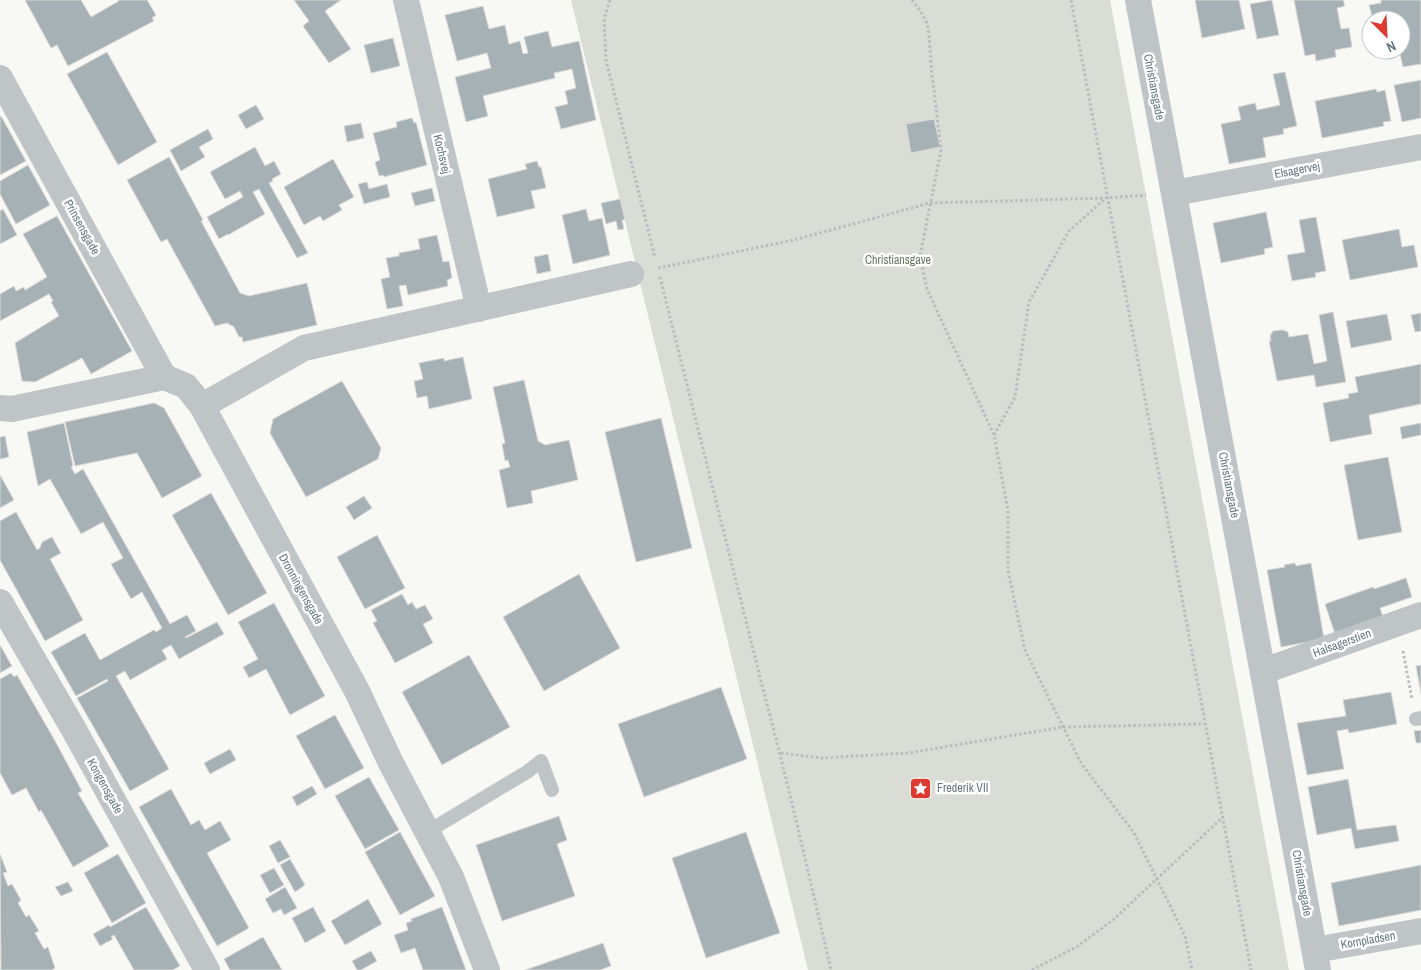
<svg xmlns="http://www.w3.org/2000/svg" width="1421" height="970" viewBox="0 0 1421 970" font-family="'Archivo Narrow',sans-serif">
  <style>
    .green { fill: #d9ddd5 }
    .building { fill: #a6b1b5; stroke: #dad9d8 }
    .lines { fill: none; stroke-linecap: round; stroke-linejoin: round }
    .path { stroke: #b8bcbe; stroke-width: 3; stroke-dasharray: 2.5 2.5; stroke-linecap: butt }
    .lane { stroke: #bfc5c7; stroke-width: 14 }
    .street { stroke: #bfc5c7; stroke-width: 26 }
    .labels { text-anchor: middle; stroke-width: 5; stroke-linejoin: round; paint-order: stroke }
    .street-label { font-size: 12px; fill: #64797f; stroke: #fff }
    .park-label { font-size: 12px; fill: #6a7863; stroke: #fff }
    .poi-label { font-size: 12px; fill: #64797f; stroke: #fff; text-anchor: start }
  </style>
  <rect width="100%" height="100%" fill="#f8f8f5"/>
  <path class="green" d="M571,0H1110L1289,970H808Z"/>
  <path class="building" d="M25,0H81L91,17L119,1L118,0H147L156,15L152,18L154,21L68,66L57,45L51,48Z
    M294,0H341L325,11L351,49L329,63L303,26L309,21Z
    M1195,0H1239L1245,29L1202,38Z
    M1272,0L1279,35L1257,39L1250,4Z
    M1294,0H1343L1345,6L1337,8L1341,29L1349,28L1352,47L1335,50L1336,57L1316,61L1315,54L1305,56Z
    M1381,0H1421V64L1403,67L1399,50L1388,53V50H1401V20H1385L1383,14L1372,16L1369,5L1381,3Z
    M483,6L489,29L505,25L509,44L520,41L523,54L528,53L524,37L548,31L552,47L579,41L596,120L561,129L555,107L568,104L565,91L576,88L572,69L554,73L555,78L483,96L488,116L466,122L455,77L491,68L487,53L457,61L445,15Z
    M393,38L400,66L371,73L364,45Z
    M107,52L157,142L118,165L67,74Z
    M1285,72L1297,126L1283,129L1284,134L1263,138L1266,157L1229,164L1221,124L1241,120L1238,107L1255,103L1257,110L1280,105L1273,74Z
    M1421,80V118L1402,122L1394,85Z
    M1376,89L1377,92L1385,90L1391,121L1383,122L1384,126L1322,138L1315,101Z
    M256,105L264,119L246,129L238,115Z
    M1,116L26,161L0,175V117Z
    M412,118L414,123L416,122L427,165L384,177L383,175L379,176L375,162L380,160L373,133L397,127L396,122Z
    M934,119L940,147L911,153L906,124Z
    M361,123L364,138L347,142L344,126Z
    M208,129L213,139L199,147L205,157L181,171L170,150Z
    M255,147L265,166L274,161L281,174L272,179L273,181L269,183L308,253L297,258L259,189L253,192L265,214L228,235V234L219,239L207,217L243,197L240,191L225,199L210,172Z
    M169,157L203,220L201,221L240,293L249,296L307,283L317,325L243,342L242,337H239L234,327L227,323L215,326L167,239L161,242L127,180Z
    M333,159L354,197L339,205L342,210L323,221L320,216L304,225L284,187Z
    M537,161L539,167H541L546,188L531,191L535,208L497,217L488,179L527,169L525,164Z
    M28,165L50,205L16,224L0,194V181Z
    M367,182L369,189L387,184L390,197L364,204L358,184Z
    M432,188L435,201L415,206L411,193Z
    M620,199L625,220H622L624,229L618,230L616,221L606,224L601,203Z
    M3,209L17,235L0,244V211Z
    M586,209L589,221L602,218L610,255L573,264L562,215Z
    M1266,212L1273,247L1264,249L1265,254L1221,263L1213,223Z
    M57,216L132,351L91,374L82,358L35,382L22,381L15,343L59,316L51,302L53,301L49,294L0,321V294L14,286L16,291L24,287L25,290L47,277L23,234Z
    M1316,217L1326,271L1315,273L1316,277L1292,281L1287,255L1305,252L1299,220Z
    M1399,229L1402,247L1414,245L1418,267L1350,280L1342,240Z
    M437,235L443,262L449,261L452,278L447,280L448,286L408,295L406,285L399,286L403,306L387,309L381,279L390,277L386,258L399,256V253L420,249L418,239Z
    M548,254L551,271L537,274L534,257Z
    M1333,312L1346,382L1316,387L1314,375L1277,381L1269,341H1271L1270,336L1273,331L1283,330L1288,332L1289,337L1308,334L1314,364L1327,361L1319,315Z
    M1421,313V331L1415,332L1411,315Z
    M1387,314L1392,340L1351,348L1346,321Z
    M463,357L472,399L429,409L427,396L417,398L414,381L423,379L419,363L444,358V361Z
    M1421,364V404L1369,415L1372,434L1330,442L1323,403L1349,398L1348,394L1358,392L1355,377Z
    M524,380L538,441L545,445L569,440L578,480L531,491L533,503L507,508L499,470L510,467L508,460L505,461L502,444L505,443L493,387Z
    M342,381L381,448L378,459L306,497L270,433L273,419Z
    M154,403L164,408L202,476L162,498L137,453L75,466L65,422Z
    M661,418L692,548L636,562L605,432Z
    M64,423L73,466L71,467L75,474L83,469L170,624L187,615L196,631L185,637L186,638L217,622L224,634L179,659L171,645L162,650L167,659L130,680L125,671L116,676L169,769L130,791L77,698L108,681L107,679L76,696L51,652L85,633L100,660L154,630L156,632L162,628L142,592L131,599L111,564L123,558L103,522L81,534L50,479L38,486L27,432Z
    M1421,423V435L1402,439L1400,427Z
    M5,436L9,457L0,459V437Z
    M1388,457L1402,532L1358,540L1344,465Z
    M0,475L14,500L0,508Z
    M211,493L267,593L228,615L172,515Z
    M364,496L372,508L354,520L346,507Z
    M16,512L37,550L40,548L42,542L52,537L61,553L50,559L83,620L45,641L0,560V521Z
    M377,535L405,588L365,609L337,557Z
    M1295,563L1296,566L1311,563L1324,639L1281,647L1267,570L1285,567L1284,565Z
    M579,574L620,648L544,691L503,617Z
    M1406,578L1412,597L1380,608L1383,617L1335,634L1325,604L1373,587L1374,589Z
    M402,594L408,605L412,602L416,609L425,605L433,619L423,624L433,643L395,663L373,623L377,621L371,610Z
    M274,603L325,696L290,715L266,669L249,678L243,667L258,659L238,622Z
    M0,645L12,666L0,673Z
    M469,655L510,727L442,765L402,692Z
    M1421,665V694L1416,666Z
    M11,673L14,677L17,675L54,739L82,791L78,793L109,846L73,867L41,810L39,812L26,788L12,795L0,773V679Z
    M721,687L747,759L644,797L618,724Z
    M1391,692L1397,724L1349,733L1348,729L1337,731L1344,769L1307,775L1297,723L1346,716L1343,700Z
    M335,715L364,768L325,789L296,736Z
    M1421,730V743H1416L1414,731Z
    M230,749L236,760L210,774L204,763Z
    M369,777L399,830L365,849L335,796Z
    M1348,779L1357,830L1396,825L1399,841L1355,849L1351,828L1317,835L1308,787Z
    M312,786L317,794L297,806L292,797Z
    M171,789L191,825L199,820L205,830L220,821L231,840L207,853L249,928L217,946L139,807Z
    M559,816L567,840L557,844L575,896L502,921L476,845Z
    M400,832L435,896L400,915L365,852Z
    M746,832L780,933L706,958L672,858Z
    M280,840L290,857L278,863L269,846Z
    M0,854L7,872L3,873L8,886L12,884L21,900L18,903L26,917L29,915L39,931L35,933L44,949L48,947L55,968L52,970H1Z
    M118,854L146,903L112,923L84,873Z
    M290,859L305,885L295,892L280,865Z
    M1421,865V910L1339,926L1331,883Z
    M274,868L284,885L270,893L260,875Z
    M68,882L73,891L61,896L55,887Z
    M285,887L297,908L284,915L281,909L273,913L265,899Z
    M368,899L382,924L345,945L331,921Z
    M146,907L180,966L173,970H134L114,935L111,937L113,939L100,946L93,934L109,925L110,927Z
    M313,907L326,931L305,943L292,918Z
    M442,907L466,970H423L415,948L401,953L394,935L408,930L406,923L412,921L411,919Z
    M263,937L282,970H230L224,959Z
    M603,943L611,966L600,970H525Z
    M371,951L377,961L361,970H357L352,961Z"/>
  <g class="lines">
    <path class="path" d="M610,0L604,19L606,60L655,258
      M912,0L921,12L927,23L929,34L931,65L941,150L920,256L927,289L994,435L1008,511V571L1025,650L1081,763L1134,833L1185,936L1192,970
      M1071,0L1251,970
      M658,268L794,240L930,203L1107,198L1146,195
      M660,277L763,689C788,782 809,876 831,970
      M994,435L1015,397L1029,302L1069,231L1106,198
      M1403,651L1412,699
      M781,753L822,758L908,753L1063,727L1204,724
      M1032,970L1078,946L1114,919L1222,818"/>
    <path class="lane" d="M1416,719L1421,718
      M427,832L527,772L541,761L552,790"/>
    <path class="street" d="M406,0L479,309
      M1138,0L1318,970
      M0,78L164,377
      M1174,193L1421,147
      M202,406L304,348L631,274
      M0,408L12,409L164,377L186,386L202,406L357,691L391,763L451,877L487,970
      M0,602L73,728L207,970
      M1264,671L1421,615
      M1315,950L1421,931"/>
  </g>
  <defs>
    <symbol id="sight-square" viewBox="-11 -11 22 22"><rect x="-9" y="-9" width="18" height="18" rx="4" fill="#dd3a31" stroke="#fff"/><path d="M0-6L1.8-2.2L6-1.7L2.9 1.2L3.7 5.4L0 3.3L-3.7 5.4L-2.9 1.2L-6-1.7L-1.8-2.2Z" fill="#fff"/></symbol>
  </defs>
  <g fill-rule="evenodd">
    <use href="#sight-square" x="908" y="776" width="25" height="25"/>
  </g>
  <g class="labels">
    <g class="street-label">
      <text transform="translate(1154 87) rotate(79)" y="4">Christiansgade</text>
      <text transform="translate(442 154) rotate(77)" y="4">Kochsvej</text>
      <text transform="translate(1297 170) rotate(-11)" y="4">Elsagervej</text>
      <text transform="translate(82 227) rotate(61)" y="4">Prinsensgade</text>
      <text transform="translate(1229 485) rotate(79)" y="4">Christiansgade</text>
      <text transform="translate(301 589) rotate(61)" y="4">Dronningensgade</text>
      <text transform="translate(1342 643) rotate(-20)" y="4">Halsagerstien</text>
      <text transform="translate(105 786) rotate(61)" y="4">Kongensgade</text>
      <text transform="translate(1302 883) rotate(80)" y="4">Christiansgade</text>
      <text transform="translate(1368 940) rotate(-10)" y="4">Kornpladsen</text>
    </g>
    <g class="park-label">
      <text x="898" y="264">Christiansgave</text>
    </g>
    <g class="poi-label">
      <text x="937" y="792">Frederik VII</text>
    </g>
  </g>
  <g transform="translate(1386 35) rotate(156)"><circle r="24" fill="#ffffff" stroke="#c1c9cc"/>
  <path d="M0-4L9 19L0 12L-9 19Z" fill="#dd3a31"/>
  <text y="-8" font-size="14" font-weight="bold" text-anchor="middle" fill="#64797f">N</text>
  </g>
</svg>
